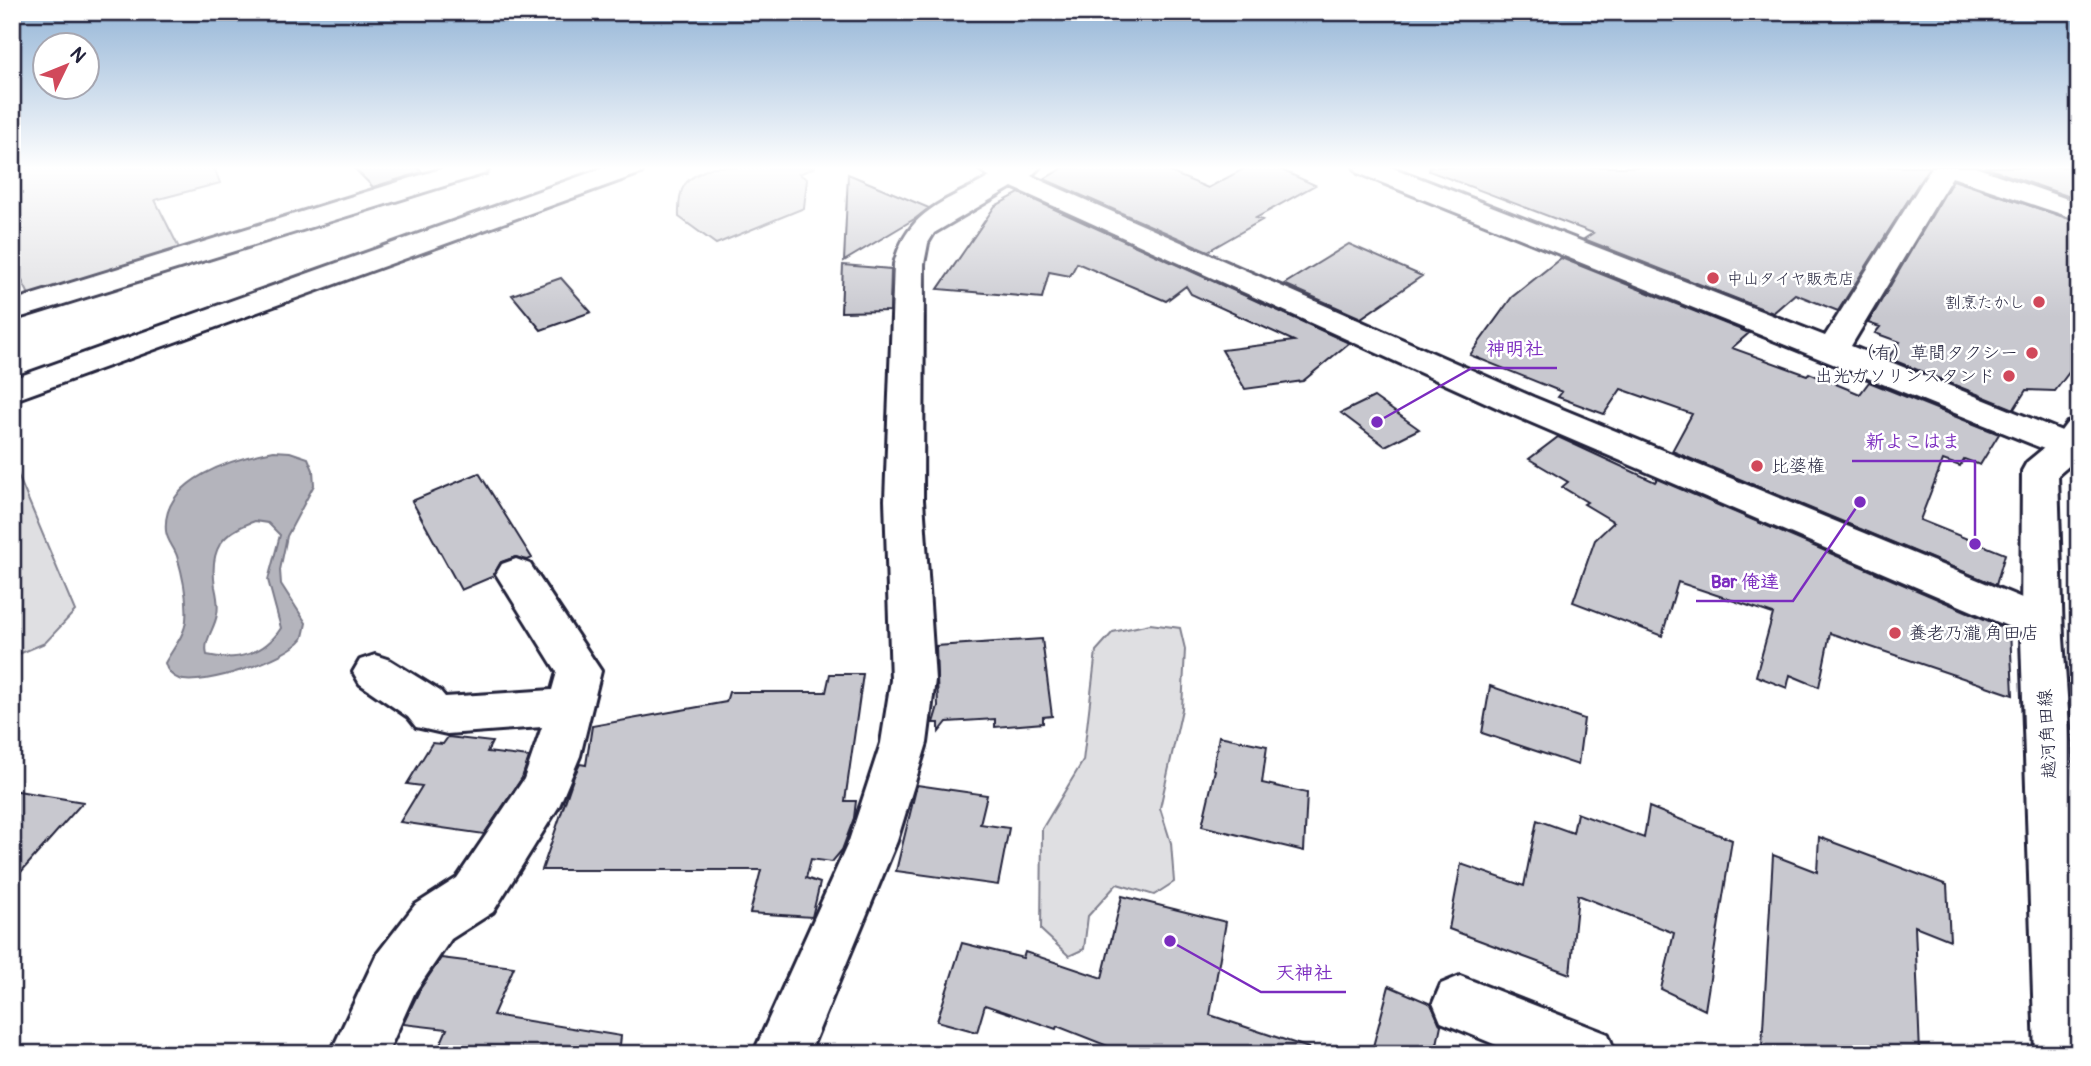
<svg xmlns="http://www.w3.org/2000/svg" width="2091" height="1066" viewBox="0 0 2091 1066" font-family="Pangolin,'Klee One',sans-serif">
  <style>
    .green { fill: #dfdfe2; stroke: #80808e; stroke-width: 2 }
    .water { fill: #b4b4bc; stroke: #7a7a88; stroke-width: 2; fill-rule: evenodd }
    .building { fill: #c8c8cf; stroke: #22223b; stroke-width: 2 }
    .lines { fill: none; stroke-linecap: round; stroke-linejoin: round }
    .minor-casing { stroke: #22223b; stroke-width: 6 }
    .major-casing { stroke: #22223b; stroke-width: 6 }
    .minor { fill: #fff; fill-rule: evenodd }
    .major { fill: #fff; fill-rule: evenodd }
    .poi-dot { fill: #d1495b; stroke: #fff; stroke-width: 2.5 }
    .labels { text-anchor: middle; stroke-width: 5; stroke-linejoin: round; paint-order: stroke }
    .far-poi-label { font-size: 16px; fill: #22223b; stroke: #fff; text-anchor: start }
    .poi-label { font-size: 18px; fill: #22223b; stroke: #fff; text-anchor: end }
    .street-label { font-size: 18px; fill: #22223b; stroke: #fff }
    .leader { fill: none; stroke: #7b2cbf; stroke-width: 2.5 }
    .callout-dot { fill: #7b2cbf; stroke: #fff; stroke-width: 2.5 }
    .callout-label { font-size: 19px; text-anchor: middle; font-weight: bold; fill: #7b2cbf; stroke: #fff; stroke-width: 5; stroke-linejoin: round; paint-order: stroke }
  </style>
  <rect width="100%" height="100%" fill="#fff"/>
  <filter id="ink" filterUnits="userSpaceOnUse"><feTurbulence type="fractalNoise" baseFrequency=".0143" numOctaves="2"/><feDisplacementMap in="SourceGraphic" scale="14" xChannelSelector="R" yChannelSelector="G"/><feConvolveMatrix kernelMatrix="1 2 1 2 8 2 1 2 1" color-interpolation-filters="sRGB"/></filter>
  <g filter="url(#ink)">
    <path class="green" d="M12,167H214L220,183L155,200L181,252L32,301L12,260Z
      M713,167H815L799,174L807,179L804,208L716,244L679,217C678,185 684,179 713,167Z
      M12,461L75,611L45,643L12,657Z
      M1150,624L1180,628L1185,649L1182,709L1160,808L1171,843L1174,882L1154,895L1117,884L1088,916L1084,949L1069,956L1041,930L1042,829L1083,761L1096,651L1113,632Z"/>
    <path class="water" d="M274,451L290,452L308,458L313,470L314,485L287,536L280,570L281,584L306,623C305,627 304,635 302,639C287,659 202,687 179,679C171,676 167,671 165,663C172,650 185,635 186,620C188,598 183,576 177,556C174,547 167,541 166,531C161,479 235,458 274,451ZM255,521L268,523L280,535L268,580L281,628C265,654 236,662 207,655C203,640 215,629 217,614C219,605 217,596 215,587C209,549 221,533 255,521Z"/>
    <path class="building" d="M353,167H417L422,172L373,187Z
      M1065,167H1097L1107,171L1114,167H1158L1208,188L1247,167H1275L1315,185L1256,218L1262,220L1208,251L1044,179Z
      M1430,167H1929L1838,311L1795,294L1773,313L1584,239L1593,233L1429,171Z
      M1984,167H2079V200Z
      M848,174L929,208L916,218L844,261Z
      M1953,180L2079,222V359L2055,391L2026,390L2014,409L1888,358L1900,342L1875,333L1880,327L1868,323Z
      M1019,193L1349,343L1303,381L1245,389L1222,350L1294,341L1191,294L1186,286L1166,301L1077,263L1070,276L1049,272L1042,298L938,289L995,206Z
      M1349,244L1422,276L1361,318L1284,284Z
      M1561,258L1749,333L1732,348L1807,375L1809,373L1860,394L1869,382L1999,434L1980,465L1964,459L1960,466L1943,460L1920,520L2005,554L1996,585L1672,451L1692,414L1621,389L1604,414L1558,397L1562,392L1470,355L1512,297Z
      M843,265L891,269L890,311L841,312Z
      M561,278L591,312L541,330L512,295Z
      M1374,397L1419,429L1385,446L1341,413Z
      M1558,437L1655,482L1657,479L2010,630L2013,695L1830,633L1819,687L1790,675L1787,688L1756,676L1773,614L1678,582L1662,636L1573,602L1595,540L1614,522L1584,504L1587,502L1562,487L1568,482L1529,459Z
      M479,473L532,558L528,560L515,557L501,562L494,576L461,590L412,501Z
      M1042,639L1052,716L1043,717V723L995,727V719L947,722L939,732V723H933L938,706L936,646Z
      M830,674H863L845,801H856L854,818L842,850L832,862L811,859L806,878L820,883L812,917L750,913L761,870H542L574,776L580,764L586,765L592,726L726,702L729,692H826Z
      M1490,686L1584,719L1578,765L1482,733Z
      M1219,736L1267,746L1262,783L1307,793L1304,851L1202,826L1215,770L1213,769Z
      M448,737L492,742L487,752L529,757L522,778L484,834L400,822L422,786L407,784L432,743L443,744Z
      M917,785L987,795L980,824L1009,828L998,885L896,871Z
      M12,790L83,802L12,882Z
      M1649,807L1732,840L1705,1010L1661,989L1674,933L1578,895L1570,974L1449,929L1461,864L1524,886L1537,820L1573,833L1577,813L1644,838Z
      M1819,837L1947,885L1950,940L1915,926L1920,1054H1782L1762,1046L1773,855L1817,872Z
      M1122,896L1226,922L1210,1015L1309,1048L1308,1054H1128L1057,1026L1056,1029L985,1005L977,1032L937,1021L962,943L1023,958L1025,952L1102,978Z
      M441,958L514,967L493,1015L621,1036L619,1054H436L447,1029L403,1024L420,989Z
      M1389,986L1431,1004L1441,1025L1435,1054H1371Z"/>
    <g class="lines">
      <defs>
        <path id="minor" d="M447,167H490L486,173L12,320V301Z
          M606,167H645L641,173L12,401V379Z
          M977,167H1040L1031,176L1533,397L2056,612L2062,623L2056,634L2041,639L2026,634L1509,413L1012,187L934,233L928,243L924,264L923,500L935,680L927,743L897,841L809,1054H753L849,841L881,743L891,680L885,500L894,264C908,210 945,202 990,177Z
          M1354,167H1391L1825,336L1932,167H1975L2079,203V220L1952,177L1851,346L2079,438V463L1358,173Z
          M516,559L530,564L601,671L580,756L559,806L493,912L451,939L415,992L387,1054H330L377,954L415,905L457,878L524,779L542,727L447,734L416,727L408,717L360,684L353,672L360,660L375,655L390,660L440,691L445,697L552,690L557,672L496,574L502,564Z
          M1460,976L1608,1034L1616,1054H1518L1441,1022L1433,1003L1441,984Z"/>
        <path id="major" d="M2079,420V457L2058,475L2063,638L2079,871V1054H2035L2021,638L2022,471L2027,462L2055,439L2067,423Z"/>
      </defs>
      <use href="#minor" class="minor-casing"/>
      <use href="#major" class="major-casing"/>
      <use href="#minor" class="minor"/>
      <use href="#major" class="major"/>
    </g>
  </g>
  <linearGradient id="sky" x2="0" y2="1"><stop stop-color="#93b4d6"/><stop offset="0.53" stop-color="#fff"/><stop offset="1" stop-color="#fff" stop-opacity="0"/></linearGradient>
  <rect width="2091" height="317" fill="url(#sky)"/>
  <g class="poi-dot">
    <circle cx="1713" cy="278" r="7"/>
    <circle cx="2039" cy="302" r="7"/>
    <circle cx="2032" cy="353" r="7"/>
    <circle cx="2009" cy="376" r="7"/>
    <circle cx="1757" cy="466" r="7"/>
    <circle cx="1895" cy="633" r="7"/>
  </g>
  <g class="labels">
    <g class="far-poi-label">
      <text x="1727" y="284">中山タイヤ販売店</text>
      <text x="2025" y="308" text-anchor="end">割烹たかし</text>
    </g>
    <g class="poi-label">
      <text x="2018" y="359">（有）草間タクシー</text>
      <text x="1995" y="382">出光ガソリンスタンド</text>
      <text x="1771" y="472" text-anchor="start">比婆権</text>
      <text x="1909" y="639" text-anchor="start">養老乃瀧 角田店</text>
    </g>
    <g class="street-label">
      <text transform="translate(2047 734) rotate(-93)" y="6">越河角田線</text>
    </g>
  </g>
  <path class="leader" d="M1377 422L1472 368H1557M1975 544L1975 461H1852M1860 502L1793 601H1696M1170 941L1261 992H1346"/>
  <g class="callout-dot">
    <circle cx="1377" cy="422" r="7"/>
    <circle cx="1975" cy="544" r="7"/>
    <circle cx="1860" cy="502" r="7"/>
    <circle cx="1170" cy="941" r="7"/>
  </g>
  <g class="callout-label">
    <text x="1515" y="355">神明社</text>
    <text x="1913" y="448">新よこはま</text>
    <text x="1745" y="588">Bar 俺達</text>
    <text x="1304" y="979">天神社</text>
  </g>
  <rect width="2091" height="1066" fill="none" stroke="#fff" stroke-width="42"/>
  <rect x="21" y="21" width="2049" height="1024" fill="none" stroke="#22223b" stroke-width="2.5" filter="url(#ink)"/>
  <g transform="translate(66 66) rotate(47)"><circle r="33" fill="#ffffff" stroke="#a7a7b1" stroke-width="2"/>
  <path d="M0-5L12 26L0 18L-12 26Z" fill="#d1495b"/>
  <text y="-10" font-size="19" font-weight="bold" text-anchor="middle" fill="#22223b">N</text>
  </g>
</svg>
